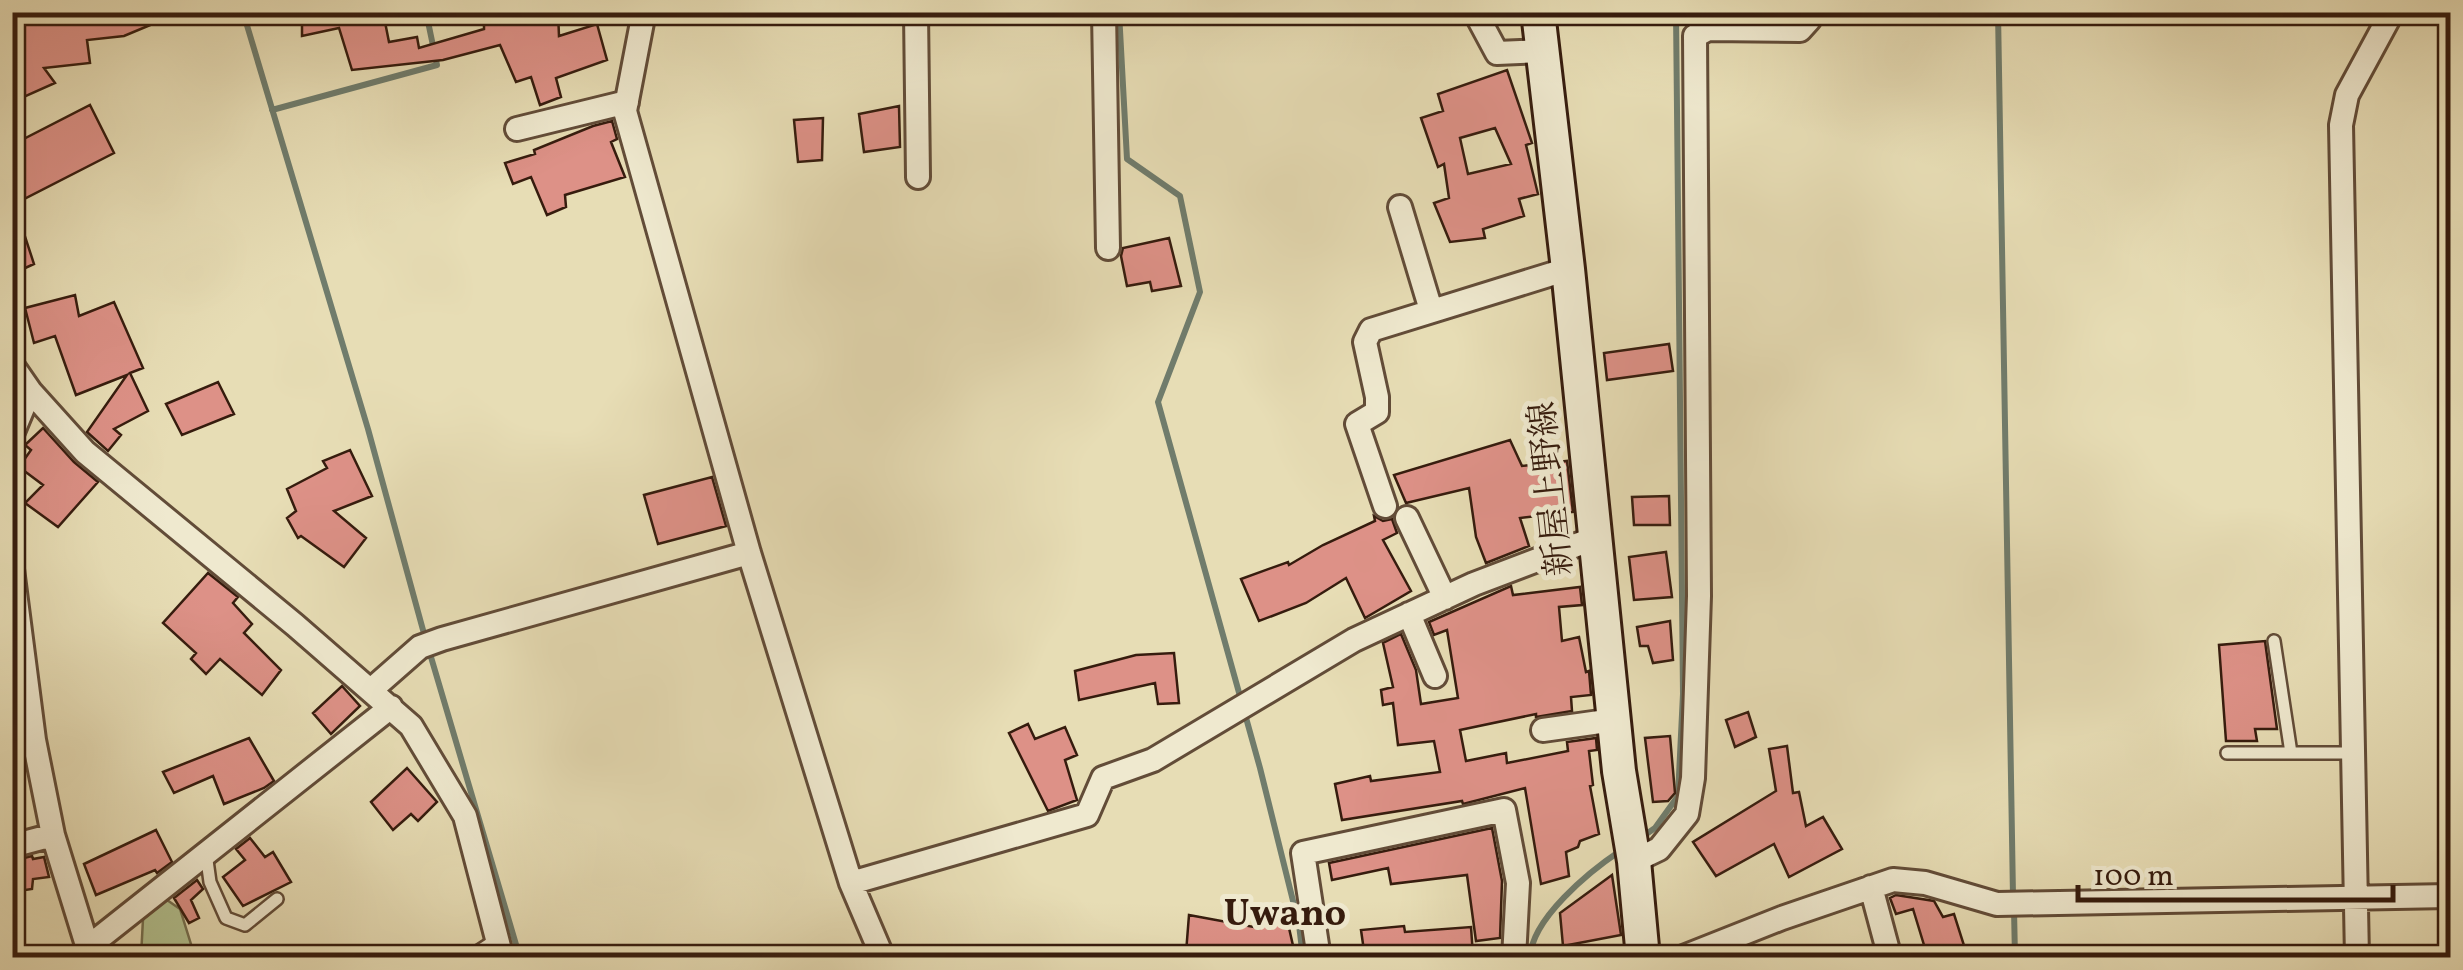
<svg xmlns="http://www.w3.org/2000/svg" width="2463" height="970" viewBox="0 0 2463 970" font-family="Vollkorn,'Noto Serif JP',serif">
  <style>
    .green { fill: #b3c290; stroke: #746f4f; stroke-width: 2.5 }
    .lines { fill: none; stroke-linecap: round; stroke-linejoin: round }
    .stream { stroke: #707c6c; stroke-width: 6 }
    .building { fill: #dd9187; stroke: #361c0e; stroke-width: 2.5; fill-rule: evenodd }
    .service-casing { stroke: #624c38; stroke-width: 16 }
    .minor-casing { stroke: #624c38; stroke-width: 28 }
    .secondary-casing { stroke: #361c0e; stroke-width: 38 }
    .service { stroke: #efe9cf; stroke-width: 11 }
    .minor { stroke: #efe9cf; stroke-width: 22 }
    .secondary { stroke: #efe9cf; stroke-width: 32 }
    .labels { text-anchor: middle; stroke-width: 10; stroke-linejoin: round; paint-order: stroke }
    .street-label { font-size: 35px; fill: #361c0e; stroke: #efe9cf }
    .neighbourhood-label { font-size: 38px; font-weight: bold; fill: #361c0e; stroke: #efe9cf }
  </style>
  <rect width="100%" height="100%" fill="#e7ddb5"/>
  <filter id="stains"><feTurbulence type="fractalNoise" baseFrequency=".002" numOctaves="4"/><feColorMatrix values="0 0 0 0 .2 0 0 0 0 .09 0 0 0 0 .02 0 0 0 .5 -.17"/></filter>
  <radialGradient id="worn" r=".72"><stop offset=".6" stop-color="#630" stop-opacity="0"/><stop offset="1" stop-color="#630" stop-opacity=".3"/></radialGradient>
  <path class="green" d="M167,900L180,909L195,957H141L143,919Z"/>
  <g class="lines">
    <path class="stream" d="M243,12L368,429L423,630L520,958
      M1119,12L1127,159L1180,196L1200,292L1158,402L1260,768L1299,925L1303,958
      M1998,12L2013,896
      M272,110L437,65L426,12
      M1639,839L1655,828L1678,796L1683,694L1676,12
      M2014,909L2015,958
      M1530,958C1531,919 1590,871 1620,851"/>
  </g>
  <path class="building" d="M87,12L179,13L124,36L87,40L90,63L44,68L55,83L17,100L12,91V25Z
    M302,12H383L389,42L417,37L419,48L484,29V12H558L559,36L597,24L607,60L556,78L561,97L540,105L531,77L516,82L500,45L443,60L352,70L339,28L302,36Z
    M1507,70L1532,143L1526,145L1538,194L1519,199L1524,216L1483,229L1485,238L1450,242L1434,203L1449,198L1444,164L1438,167L1421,118L1443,111L1438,94ZM1495,128L1511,164L1468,174L1460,138Z
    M90,105L114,153L24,199L12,177V145Z
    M899,106L900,147L864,152L859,114Z
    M823,118L822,160L798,162L794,120Z
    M612,121L617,139L611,142L625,177L565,195L566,207L547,215L531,177L513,184L505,163L535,154L534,150L593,126Z
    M12,209H16L34,264L12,274Z
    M1169,238L1181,286L1152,291L1150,282L1127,286L1121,256L1123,248Z
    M75,295L79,316L114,302L143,368L130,373L148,411L114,429L121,435L108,451L87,432L127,375L76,395L55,336L34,343L25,308Z
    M1669,344L1673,371L1607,380L1604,353Z
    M218,382L234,414L182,435L166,404Z
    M43,428L74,462L98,482L58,527L25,503L43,485L19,467L31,450L25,445Z
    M1510,440L1522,466L1567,461L1573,512L1520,518L1529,546L1486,563L1476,537L1469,488L1406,503L1394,475Z
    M350,450L372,496L334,511L366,538L344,567L301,536L298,538L287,518L296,511L287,489L327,468L323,461Z
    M712,477L726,526L658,544L644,495Z
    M1669,496L1670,525H1634L1632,497Z
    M1374,516L1383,521L1392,519L1397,533L1383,540L1411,591L1365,618L1346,578L1306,603L1259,621L1241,579L1288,562L1289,565L1323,545L1375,521Z
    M1666,552L1672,597L1634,600L1629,557Z
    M208,573L238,597L233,603L252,624L244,633L281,670L262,695L220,659L206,674L191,659L196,653L163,623Z
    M1511,586L1513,595L1580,587L1582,605L1559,607L1562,641L1579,637L1586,672L1589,671L1591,695L1571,697L1572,711L1536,717V714L1460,730L1466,761L1506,753L1507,763L1568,751L1567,742L1596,738L1597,750L1589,751L1593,785L1590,786L1599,834L1580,841L1578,847L1566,852L1569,876L1541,884L1525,788L1463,804L1462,801L1342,820L1335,784L1370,776L1371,781L1440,772L1434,741L1398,745L1393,703L1383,705L1381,690L1393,687L1383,643L1401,634L1416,670L1421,704L1458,698L1447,630L1434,635L1429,622Z
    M1670,621L1673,660L1653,663L1648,646H1640L1637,627Z
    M2265,641L2277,729H2255L2257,741H2226L2219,645Z
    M1174,653L1179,703L1158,704L1155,683L1079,700L1075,671L1136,655Z
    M342,686L360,706L331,734L313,713Z
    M1748,712L1756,737L1735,747L1726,720Z
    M1028,724L1035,739L1065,727L1077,755L1065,760L1077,800L1048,811L1009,733Z
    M1670,736L1675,793L1668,801L1653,802L1645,738Z
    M249,738L274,781L264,788L224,804L213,776L174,793L163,772Z
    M1787,746L1793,793L1799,792L1806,826L1823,817L1842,849L1789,877L1774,844L1716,876L1693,842L1776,791L1769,749Z
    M407,768L437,802L418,821L411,814L393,830L371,802Z
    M1492,828L1502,881L1500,938L1476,941L1467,875L1391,884L1388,868L1332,880L1329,863Z
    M156,830L172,862L157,873L155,870L96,895L84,864Z
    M250,838L265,857L273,852L291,882L243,906L223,877L245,860L236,849Z
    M32,856L33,859L44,857L49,877L33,879L32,889L12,892V861Z
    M1612,875L1621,935L1563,946L1560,913Z
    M197,880L203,889L191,900L199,918L189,923L174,898Z
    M1896,895L1934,901L1943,917L1954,914L1968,958H1928L1913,909L1896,914L1890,898Z
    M1189,915L1259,928L1257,919L1286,915L1294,950L1268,958H1217L1186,953Z
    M1404,926L1405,932L1471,927L1473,956L1418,958L1417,953L1365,958L1361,930Z"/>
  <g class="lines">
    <defs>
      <path id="service" d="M2274,641L2291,753
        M2227,753H2351
        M206,853L210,882L226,918L245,925L277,899
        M468,958L497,939"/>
      <path id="minor" d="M644,12L625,111L749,553L851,883L883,958
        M916,12L918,177
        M1104,12L1108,248
        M1475,12L1497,53L1541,51
        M517,129L627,102
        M1400,207L1431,310
        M12,365L30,391L85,452L295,625L411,726L465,816L502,958
        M12,434L30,391
        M1385,506L1357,424L1377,412V397L1365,342L1371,330L1568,269
        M1407,518L1445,598
        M12,569L34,740L53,835L91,958
        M1409,614L1435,676
        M371,690L420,647L442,639L749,553
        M1543,730L1614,720
        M12,846L53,835
        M1634,861L1659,849L1687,814L1693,778L1699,596L1695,36L1708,29L1800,30L1809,20V12
        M851,883L1087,815L1103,778L1153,760L1354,640L1474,584L1595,538
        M1871,887L1890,958
        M88,947L391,707
        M1319,958L1303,853L1504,810L1518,883L1514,958
        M1681,958L1782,918L1893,880L1925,883L1997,904L2450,896
        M2357,958L2341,125L2347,95L2392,12"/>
      <path id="secondary" d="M1538,12L1568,269L1619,771L1634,861L1643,958"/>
    </defs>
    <use href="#service" class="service-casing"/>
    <use href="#minor" class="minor-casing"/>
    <use href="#secondary" class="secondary-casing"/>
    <use href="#service" class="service"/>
    <use href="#minor" class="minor"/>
    <use href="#secondary" class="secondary"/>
  </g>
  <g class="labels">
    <g class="street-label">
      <text transform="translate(1550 489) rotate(-96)" y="12">新屋上野線</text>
    </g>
    <g class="neighbourhood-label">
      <text x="1285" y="925">Uwano</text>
    </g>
  </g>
  <rect width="2463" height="970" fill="none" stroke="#e7ddb5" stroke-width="50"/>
  <rect x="15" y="15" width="2433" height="940" fill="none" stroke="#361c0e" stroke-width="5"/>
  <rect x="25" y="25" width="2413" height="920" fill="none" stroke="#361c0e" stroke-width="2.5"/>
  <path d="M2078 885v15h315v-15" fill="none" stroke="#361c0e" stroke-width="5"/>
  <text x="2093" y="885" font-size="30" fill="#361c0e" stroke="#efe9cf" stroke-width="8" paint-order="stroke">100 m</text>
  <rect width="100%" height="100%" filter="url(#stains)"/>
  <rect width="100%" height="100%" fill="url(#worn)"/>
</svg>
